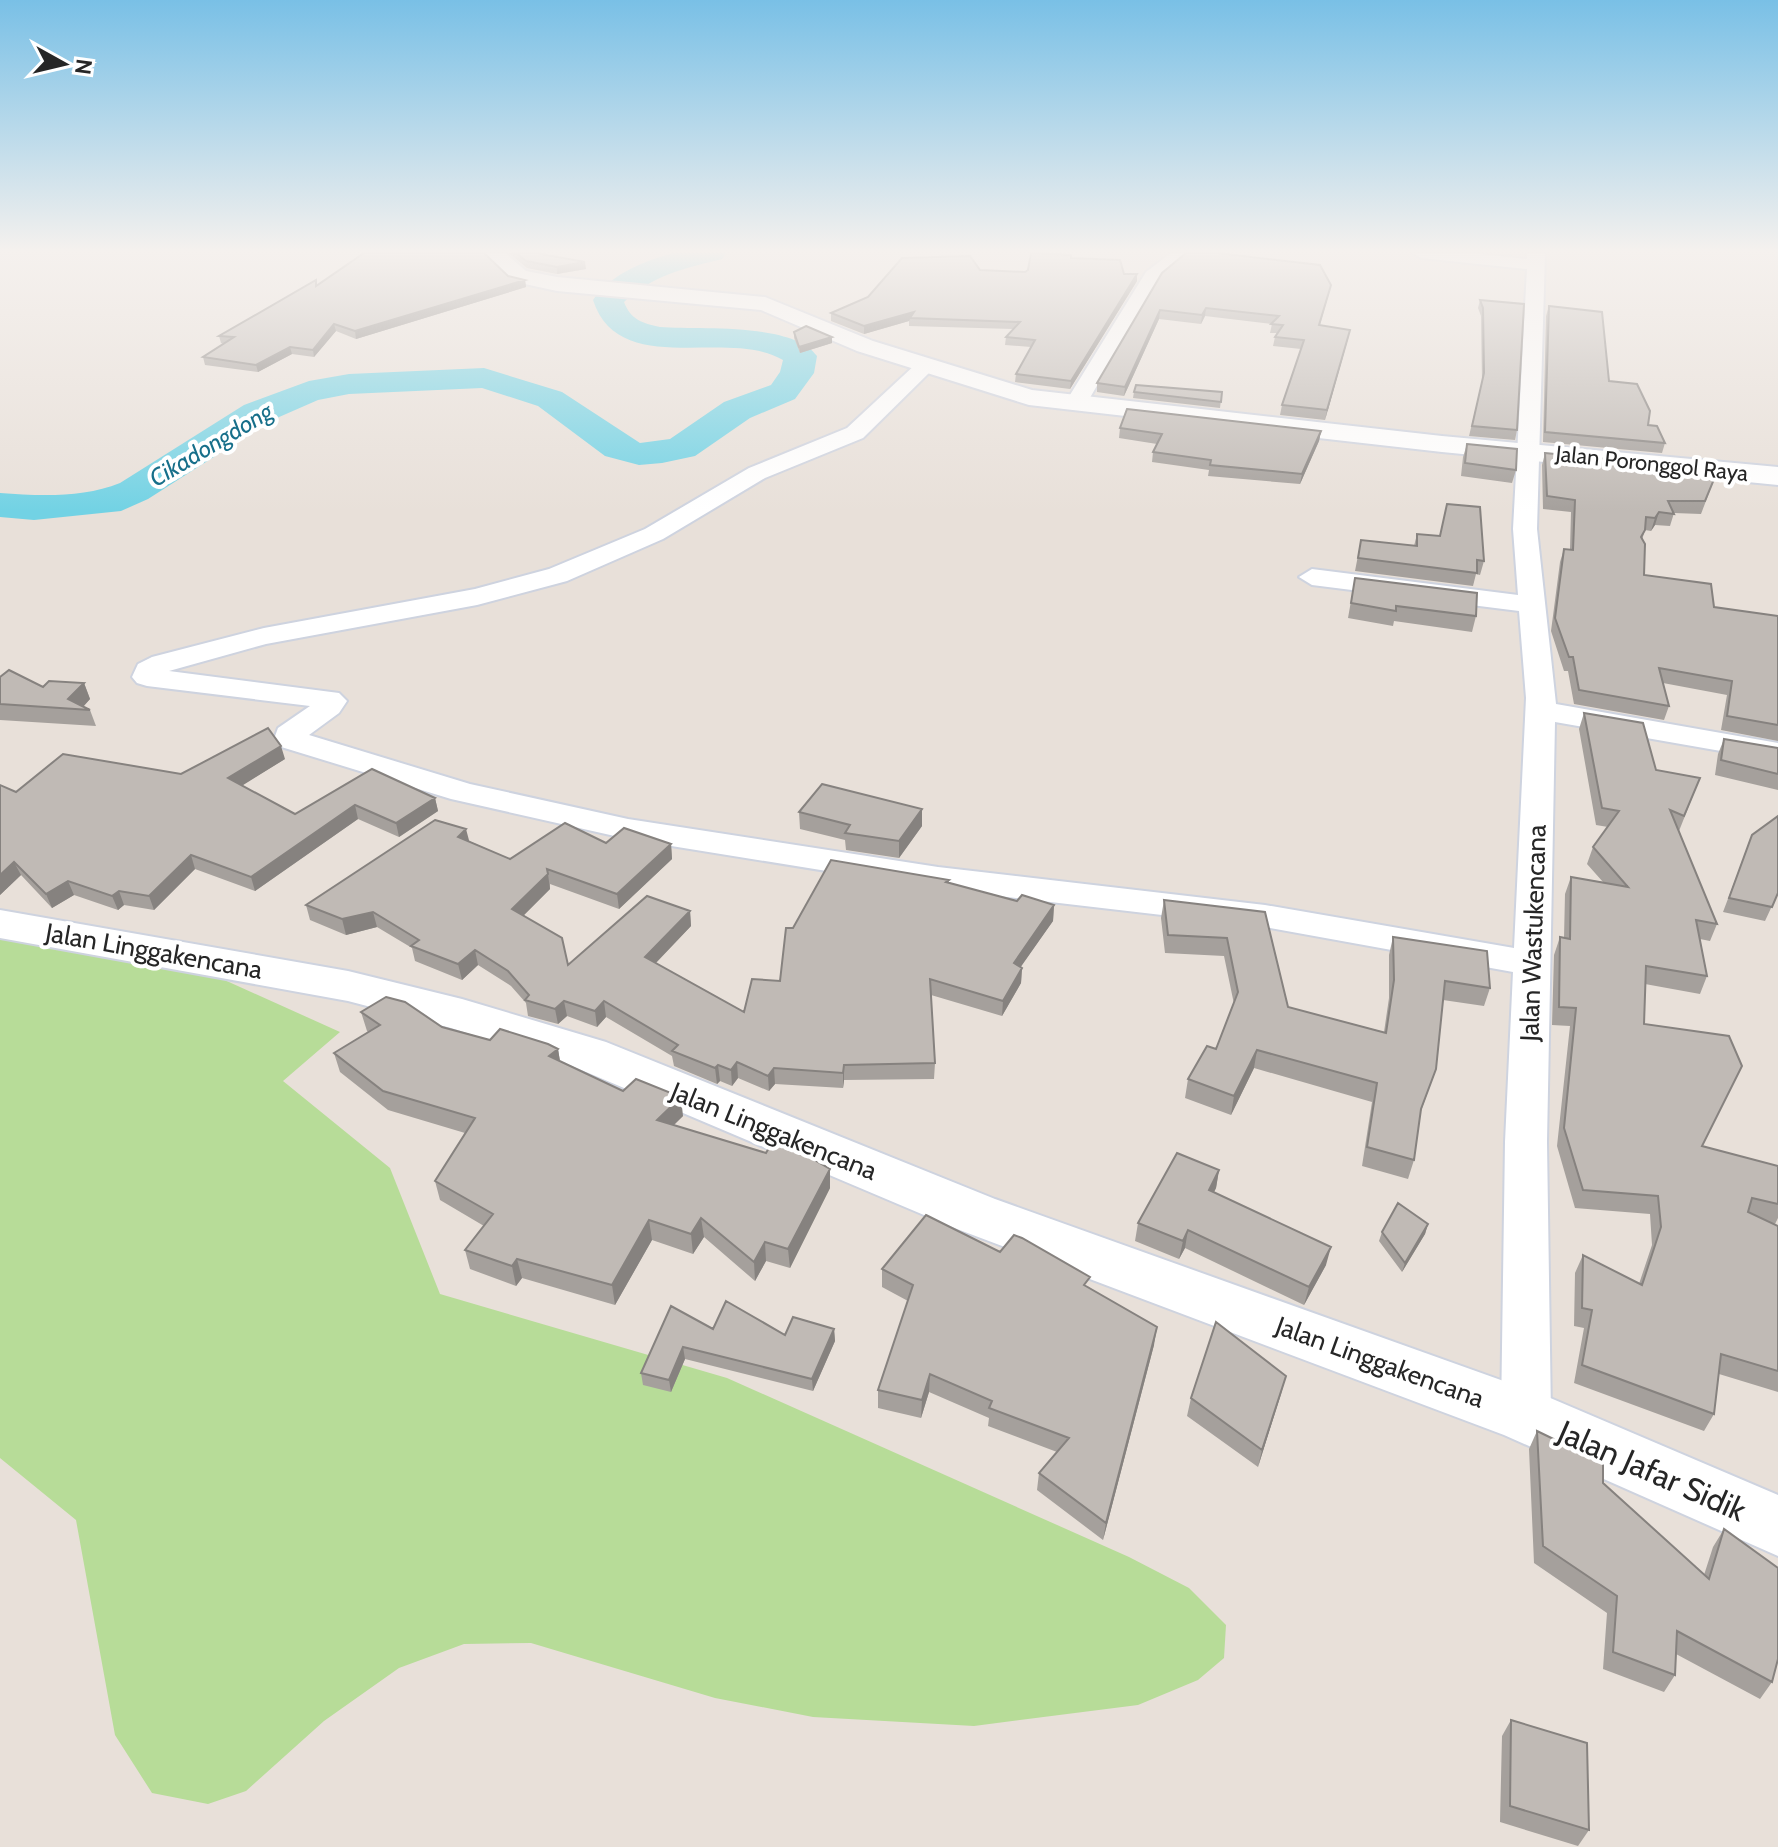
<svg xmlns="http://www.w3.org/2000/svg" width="1778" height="1847" viewBox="0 0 1778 1847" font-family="Cabin,sans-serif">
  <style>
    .green { fill: #b7dc98 }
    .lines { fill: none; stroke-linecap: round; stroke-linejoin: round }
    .river { fill: #72d2e4; fill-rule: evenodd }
    .street-casing { stroke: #ced3df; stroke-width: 4 }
    .secondary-casing { stroke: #ced3df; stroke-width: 4 }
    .street { fill: #fff; fill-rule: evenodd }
    .secondary { fill: #fff; fill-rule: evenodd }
    .wall { fill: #a5a09c }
    .shaded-wall { fill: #86827f }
    .building { fill: #c0bab5; stroke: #86827f; stroke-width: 2 }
    .labels { text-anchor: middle; stroke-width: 8; stroke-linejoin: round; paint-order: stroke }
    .far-street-label { font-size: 22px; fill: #262626; stroke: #fff }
    .far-water-label { font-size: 24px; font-style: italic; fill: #176f8a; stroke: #fff }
    .street-label { font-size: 26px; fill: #262626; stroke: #fff }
    .near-street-label { font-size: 32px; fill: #262626; stroke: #fff }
  </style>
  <rect width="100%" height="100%" fill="#e8e0d9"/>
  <path class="green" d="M0,936L167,954L340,1032L283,1081L390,1168L440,1294L727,1378L1129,1557L1189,1588L1226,1625L1224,1658L1198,1680L1138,1705L974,1726L813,1717L715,1698L531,1643L464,1644L399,1668L324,1721L246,1791L208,1804L152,1793L115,1735L76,1520L0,1458Z"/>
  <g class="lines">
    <path class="river" d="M674,253H726L722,259C686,268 652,275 624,302C631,320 642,323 660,327C699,330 793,322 817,356L814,373L795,399L750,418L695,456L662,463L639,465L605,456L538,406L482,388L349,394L318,400L270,421L148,499L121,511L34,520L0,517V493C40,496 83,498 120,483L244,405L309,381L349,374L484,368L562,392L640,443L670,439L724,402L771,385L780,372L783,360C728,327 619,380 593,300C611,274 644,261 674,253Z"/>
    <defs>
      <path id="street" d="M1171,253H1190L1159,279L1084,408H1068L1065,403L1146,272Z
        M1413,253H1471L1527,259V253H1545L1537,529L1556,704L1778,743V761L1555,722L1547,1142L1551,1416L1544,1431L1526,1438L1508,1431L1501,1416L1505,1142L1513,972L1265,927L938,889L628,839L451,799L278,746L274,739L278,728L310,706L147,686L137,683L132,677L138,664L152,657L264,628L475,589L549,569L645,529L749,468L847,428L917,363H931L934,367L931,371L863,438L765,478L663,539L567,581L477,605L266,644L169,671L339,693L347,701L339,713L309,735L470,784L628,819L938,867L1265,905L1514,948L1526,698L1519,611L1312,585L1299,577L1312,569L1518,595L1513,529L1527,269L1421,258Z"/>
      <path id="secondary" d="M482,253H505L526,271L557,277L765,297L873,341L1032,390L1442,436L1778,467V485L1442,452L1029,405L857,351L761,310L557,291L511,281Z
        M0,910L348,971L462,999L606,1042L995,1199L1548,1397L1778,1495V1556L1504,1435L957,1229L572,1066L451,1028L348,1001L0,938Z"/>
    </defs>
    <use href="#street" class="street-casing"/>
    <use href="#secondary" class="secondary-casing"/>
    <use href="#street" class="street"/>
    <use href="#secondary" class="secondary"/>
  </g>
  <path class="wall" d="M509,253H540L541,254L586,269L557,274L527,268Z
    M1071,258L1124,274L1137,281L1070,389L1015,382L1016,374L1031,347L1005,345L1006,337L1013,329L909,326V321L864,334L831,321V313L980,270L1025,272Z
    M1162,273L1329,293L1320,325L1350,330L1325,420L1280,415L1282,405L1301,349L1273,346L1275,337L1277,333H1270L1272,324L1205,316L1201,324L1159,319L1124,396L1097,392V383Z
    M508,276L525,280L526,287L356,339L336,331L314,357L292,354L258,372L205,365L203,357L224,344L221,343L219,336L316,280L317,285Z
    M1480,300L1524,304L1517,430L1515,440L1469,436L1482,382L1481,316L1478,308Z
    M1549,306L1609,381L1665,443L1662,453L1543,442L1546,316Z
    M794,332L832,343L800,353L794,338Z
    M1134,392H1222L1220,408L1133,398Z
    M1120,428L1321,431L1319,441L1300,484L1208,476L1209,470L1152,462L1153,452L1157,444L1119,438Z
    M1467,444L1516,470L1512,483L1461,476L1463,457Z
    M1545,453L1682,477L1717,472L1701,514L1674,513L1670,526L1655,525L1651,531L1645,530L1642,540L1644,575L1714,607L1778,616V741L1721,730L1727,695L1663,683L1669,706L1664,720L1574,704L1568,671H1564L1551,631L1560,562L1564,549H1570L1571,512L1543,509L1542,465Z
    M1417,534L1484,561L1480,575L1476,574L1473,586L1355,571L1361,540L1414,546Z
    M1355,578L1476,616L1472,632L1394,621L1393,626L1348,618Z
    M0,677L43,687L84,683L90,699L83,707L90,710L96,726L0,720Z
    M1584,713L1656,770L1700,778L1679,831L1717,924L1710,941L1700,939L1707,976L1700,994L1645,984L1644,1024L1703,1146L1778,1166V1218L1775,1224L1769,1222L1778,1226V1392L1719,1374L1714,1414L1704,1431L1574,1383L1584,1328L1574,1326L1575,1273L1583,1255L1639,1284L1652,1245L1650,1214L1575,1208L1557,1146L1570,1026L1552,1025L1554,955L1560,937L1564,938L1565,894L1571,877L1603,882L1587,864L1593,847L1608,827L1596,825L1579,729Z
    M1724,739L1778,748V790L1715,775L1718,754Z
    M285,759L242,785L295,814L372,769L435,798L438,811L399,837L358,819L255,891L195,869L154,910L124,905L118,910L74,895L52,908L21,875L0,895L16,792L181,774Z
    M922,809V826L899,858L846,850L845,840L800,829L799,812Z
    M1752,835L1778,893L1765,921L1723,912Z
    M469,841L510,859L606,843L671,844L672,859L619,909L550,884V889L524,915L568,965L690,911L691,926L656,963L744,1012L780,981L793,928L949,880V883L1017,901L1054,905L1053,921L1020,967L1022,968L1021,983L1002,1016L931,995L935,1063L934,1079L844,1080L843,1088L775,1084L769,1091L738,1078L732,1086L720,1081L717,1084L674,1066L672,1056L606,1017L597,1027L567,1016L558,1024L528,1016L526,1003L511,986L478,965L462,980L415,961L412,948L377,927L346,935L310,920L306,905Z
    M1164,900L1265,912L1288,1007L1384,1032L1389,998V955L1393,937L1490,988L1484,1006L1443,1000L1436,1069L1420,1114L1414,1160L1408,1179L1362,1166L1372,1102L1254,1068L1231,1115L1185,1098L1188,1079L1216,1049L1234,1004L1224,956L1165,953L1161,918Z
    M361,1012L442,1027L490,1040L558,1049L560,1061L623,1091L683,1116L674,1125L830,1188L790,1268L766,1261L755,1281L704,1237L693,1254L652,1240L615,1305L522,1278L516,1286L470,1269L465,1250L484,1226L440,1200L435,1181L465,1133L388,1110L340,1072L334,1053L368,1032L367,1031Z
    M1219,1170L1216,1188L1214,1192L1326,1265L1304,1305L1185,1248L1179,1259L1135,1241L1138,1223Z
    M1428,1224L1425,1234L1402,1272L1379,1241L1382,1232Z
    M1000,1252L1089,1287L1154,1345L1103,1540L1037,1490L1039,1473L1057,1452L988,1426L989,1418L929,1392L921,1418L878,1408V1390L908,1301L882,1287V1269Z
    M713,1329L785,1335L834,1329L835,1341L813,1391L685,1359L671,1392L643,1385L641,1373Z
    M1286,1376L1258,1467L1187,1416L1191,1398Z
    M1537,1431L1603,1483L1704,1575L1713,1547L1724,1529L1772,1682L1760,1699L1676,1654L1675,1675L1664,1692L1603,1669L1607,1613L1534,1563L1529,1449Z
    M1511,1720L1589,1830L1578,1846L1500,1822L1502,1736Z"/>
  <path class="shaded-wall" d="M585,262L586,269L557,274V267Z
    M1137,274V281L1070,389L1071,381Z
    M525,280L526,287L356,339L355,331Z
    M1206,308L1205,316L1201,324L1202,315Z
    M1160,310L1159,319L1124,396L1125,387Z
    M914,312L909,321L864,334V326Z
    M334,324L336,331L314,357L313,350Z
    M1350,330L1348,339L1325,420L1327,410Z
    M832,337V343L800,353L799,347Z
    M290,347L292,354L258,372L256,365Z
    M1321,431L1319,441L1300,484L1302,474Z
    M1659,512L1655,525L1651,531L1655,518Z
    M84,683L90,699L80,710L68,699Z
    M281,746L285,759L232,792L228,778Z
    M435,798L438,811L399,837L396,823Z
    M355,805L358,819L255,891L251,877Z
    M922,809V826L899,858V841Z
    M466,829L470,844L458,837Z
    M671,844L672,859L619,909L617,894Z
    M191,855L195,869L154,910L149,896Z
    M14,862L21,875L0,895V875Z
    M548,874L550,889L515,924L512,909Z
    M68,881L74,895L52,908L46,894Z
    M119,891L124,905L118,910L112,896Z
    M1054,905L1053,921L1013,978L1014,963Z
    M690,911L691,926L647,972L645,957Z
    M373,912L377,927L346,935L342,919Z
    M475,950L478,965L462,980L458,964Z
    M1022,968L1021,983L1002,1016L1003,1001Z
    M564,1001L567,1016L558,1024L555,1009Z
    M604,1001L606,1017L597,1027L595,1011Z
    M558,1049L561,1068L549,1056Z
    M1257,1050L1254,1068L1231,1115L1234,1096Z
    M737,1062L738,1078L732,1086L731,1070Z
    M718,1065L720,1081L717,1084L715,1068Z
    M844,1065V1080L843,1088V1073Z
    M774,1068L775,1084L769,1091L768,1076Z
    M681,1097L683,1116L659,1139L657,1120Z
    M830,1169V1188L790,1268L788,1249Z
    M1219,1170L1216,1188L1206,1208L1209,1190Z
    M701,1218L704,1237L693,1254L691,1234Z
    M649,1220L652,1240L615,1305L612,1285Z
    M1428,1224L1425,1234L1402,1272L1405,1263Z
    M1188,1230L1185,1248L1179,1259L1183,1241Z
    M765,1242L766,1261L755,1281L754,1262Z
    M1331,1247L1326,1265L1304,1305L1309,1287Z
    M517,1259L522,1278L516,1286L512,1266Z
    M1157,1327L1154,1345L1103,1540L1106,1523Z
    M834,1329L835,1341L813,1391L812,1379Z
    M683,1347L685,1359L671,1392L669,1380Z
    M930,1374L929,1392L921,1418L922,1400Z
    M1286,1376L1281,1394L1258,1467L1262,1450Z"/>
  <path class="building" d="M364,253H484L508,276L525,280L355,331L334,324L313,350L290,347L256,365L203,357L234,337L219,336L316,280V286Z
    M516,253H540L541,254L585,262L557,267L526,261Z
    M1031,253L1071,255V258L1120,260L1124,274H1137L1071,381L1016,374L1035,340L1006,337L1020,322L910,318L914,312L864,326L831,313L868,297L902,258L970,256L980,270L1025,272L1028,270Z
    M1186,253H1217L1320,265L1331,285L1319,325L1350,330L1327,410L1282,405L1304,340L1275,337L1283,325L1271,324L1279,316L1206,308L1202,315L1160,310L1125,387L1097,383L1162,273Z
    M1480,300L1524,304L1517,430L1472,426L1484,373L1483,308Z
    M1549,306L1602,312L1609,381L1637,384L1650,411L1648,425L1657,426L1665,443L1545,432Z
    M806,326L832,337L799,347L794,332Z
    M1136,385L1222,392L1221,402L1134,392Z
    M1127,409L1321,431L1302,474L1210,465L1211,460L1153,452L1162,434L1120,428Z
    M1467,444L1517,449L1516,470L1465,463Z
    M1545,453L1677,466L1682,477L1717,472L1705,501H1668L1674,514L1659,512L1655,518L1646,517L1645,530L1641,537L1645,544L1644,575L1711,584L1714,607L1778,616V725L1727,716L1732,681L1659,668L1669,706L1579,690L1573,657H1569L1555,618L1564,549L1573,550L1575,500L1547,496Z
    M1447,504L1480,507L1484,561L1477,560V573L1358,558L1361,540L1417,546V534L1440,536Z
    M1355,578L1477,593L1476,616L1396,606V611L1351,603Z
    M9,670L43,687L49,681L84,683L68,699L90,710L0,704V677Z
    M1584,713L1643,723L1656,770L1700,778L1684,816L1670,810L1717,924L1696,920L1707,976L1646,966L1644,1024L1729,1036L1742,1066L1702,1146L1778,1166V1204L1752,1198L1748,1212L1778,1226V1371L1721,1354L1714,1414L1582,1365L1592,1310L1582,1308L1583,1255L1642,1285L1661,1227L1658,1196L1583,1190L1564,1128L1576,1008L1559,1007L1560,937L1570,939L1571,877L1628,887L1593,847L1619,811L1602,808Z
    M268,728L281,746L228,778L295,814L372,769L435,798L396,823L355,805L251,877L191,855L149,896L119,891L112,896L68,881L46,894L14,862L0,875V785L16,792L63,754L181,774Z
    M1724,739L1778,748V774L1721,760Z
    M822,784L922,809L899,841L845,833L850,825L799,812Z
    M1778,816V893L1772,907L1729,898L1752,835Z
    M435,820L466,829L458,837L510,859L565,823L606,843L624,828L671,844L617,894L547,869L548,874L512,909L562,938L568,965L647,896L690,911L645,957L744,1012L752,979L780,981L786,928H793L831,860L949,880L946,882L1017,901L1022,895L1054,905L1014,963L1022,968L1003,1001L930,979L935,1063L844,1065L843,1073L774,1068L768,1076L737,1062L731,1070L718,1065L715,1068L672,1051L678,1045L604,1001L595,1011L564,1001L555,1009L525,1000L529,995L508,971L475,950L458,964L411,946L419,940L373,912L342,919L306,905Z
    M1164,900L1265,912L1288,1007L1386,1033L1394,980L1393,937L1487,951L1490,988L1445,981L1436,1069L1421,1109L1414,1160L1367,1147L1377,1083L1257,1050L1234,1096L1188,1079L1207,1046L1216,1049L1238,992L1227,938L1168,935Z
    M386,997L405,1002L442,1027L490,1040L500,1029L548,1044L558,1049L549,1056L623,1091L636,1079L681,1097L657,1120L766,1153L775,1137L830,1169L788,1249L765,1242L754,1262L701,1218L691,1234L649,1220L612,1285L517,1259L512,1266L465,1250L493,1214L435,1181L475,1118L383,1091L334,1053L380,1025L361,1012Z
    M1177,1153L1219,1170L1209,1190L1331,1247L1309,1287L1188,1230L1183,1241L1138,1223Z
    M1398,1203L1428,1224L1405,1263L1382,1232Z
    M926,1215L1000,1252L1014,1235L1022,1238L1090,1277L1084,1285L1157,1327L1106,1523L1039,1473L1069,1438L989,1408L992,1401L930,1374L922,1400L878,1390L913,1285L882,1269Z
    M726,1301L785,1335L793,1317L834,1329L812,1379L683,1347L669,1380L641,1373L671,1306L713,1329Z
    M1216,1322L1286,1376L1262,1450L1191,1398Z
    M1537,1431L1603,1463V1483L1709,1579L1724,1529L1778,1568V1659L1772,1682L1677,1631L1675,1675L1613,1652L1617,1596L1543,1546Z
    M1511,1720L1587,1743L1589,1830L1510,1806Z"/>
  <linearGradient id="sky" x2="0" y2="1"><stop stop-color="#79c0e6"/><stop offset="0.49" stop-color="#f5f1ee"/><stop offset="1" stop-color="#f5f1ee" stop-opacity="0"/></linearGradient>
  <rect width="1778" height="512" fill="url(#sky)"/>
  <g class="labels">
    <g class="far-street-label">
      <text transform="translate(1652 463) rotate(6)" y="8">Jalan Poronggol Raya</text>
    </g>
    <g class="far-water-label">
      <text transform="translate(211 445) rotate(-31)" y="8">Cikadongdong</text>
    </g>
    <g class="street-label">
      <text transform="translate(1533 933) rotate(-88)" y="9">Jalan Wastukencana</text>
      <text transform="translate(154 951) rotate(10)" y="9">Jalan Linggakencana</text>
      <text transform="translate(774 1131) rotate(22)" y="9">Jalan Linggakencana</text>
      <text transform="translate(1380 1362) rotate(20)" y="9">Jalan Linggakencana</text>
    </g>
    <g class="near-street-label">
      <text transform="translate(1652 1471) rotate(24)" y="11">Jalan Jafar Sidik</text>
    </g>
  </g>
  <g transform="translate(64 64) rotate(98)" stroke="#ffffff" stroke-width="6" paint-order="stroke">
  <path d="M0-6L14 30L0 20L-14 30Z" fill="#262626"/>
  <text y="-12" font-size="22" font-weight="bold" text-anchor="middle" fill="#262626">N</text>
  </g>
</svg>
